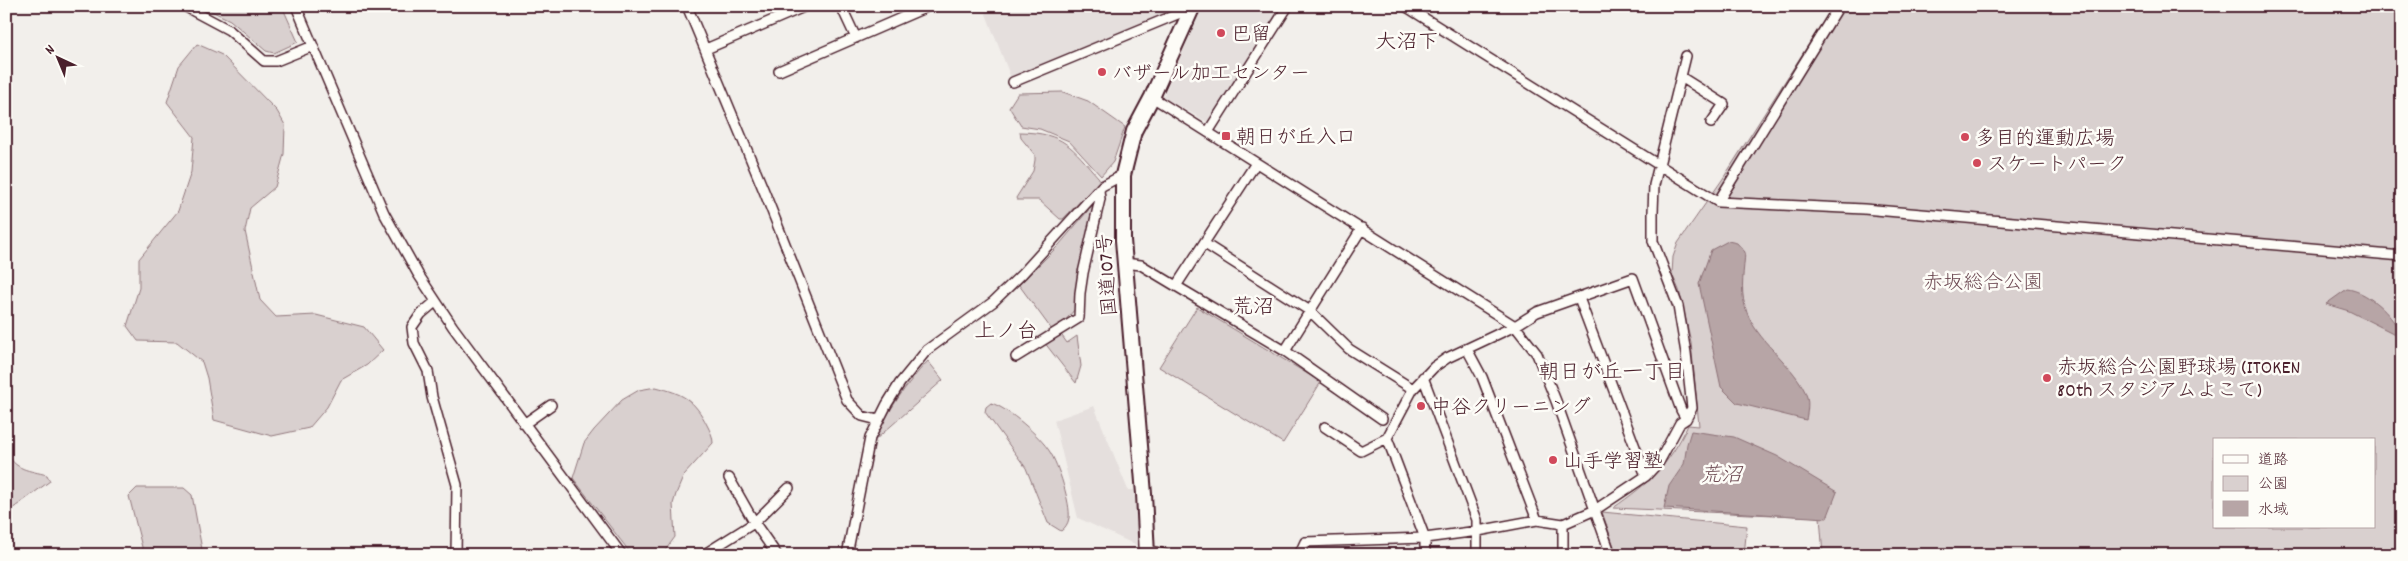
<svg xmlns="http://www.w3.org/2000/svg" width="2408" height="561" viewBox="0 0 2408 561" font-family="Dekko,'Klee One',sans-serif">
  <style>
    .built { fill: #e5dfdd }
    .green { fill: #d9d0cf; stroke: #92787d; fill-rule: evenodd }
    .water { fill: #b7a5a6; stroke: #8b6f75 }
    .lines { fill: none; stroke-linecap: round; stroke-linejoin: round }
    .minor-casing { stroke: #4a1f2b; stroke-width: 12 }
    .highway-casing { stroke: #4a1f2b; stroke-width: 18 }
    .minor { stroke: #fdfcf7; stroke-width: 9 }
    .highway { stroke: #fdfcf7; stroke-width: 14 }
    .poi-dot { fill: #d1495b; stroke: #fdfcf7; stroke-width: 2 }
    .labels { text-anchor: middle; stroke-width: 5; stroke-linejoin: round; paint-order: stroke }
    .poi-label { font-size: 20px; fill: #4a1f2b; stroke: #fdfcf7; text-anchor: start }
    .street-label { font-size: 20px; fill: #4a1f2b; stroke: #fdfcf7 }
    .park-label { font-size: 20px; fill: #6e4b54; stroke: #fdfcf7 }
    .neighbourhood-label { font-size: 21px; fill: #4a1f2b; stroke: #fdfcf7 }
    .water-label { font-size: 21px; font-style: italic; fill: #704e56; stroke: #fdfcf7 }
  </style>
  <rect width="100%" height="100%" fill="#f2efeb"/>
  <filter id="ink" filterUnits="userSpaceOnUse"><feTurbulence type="fractalNoise" baseFrequency=".02" numOctaves="2"/><feDisplacementMap in="SourceGraphic" scale="10" xChannelSelector="R" yChannelSelector="G"/><feConvolveMatrix kernelMatrix="1 2 1 2 8 2 1 2 1" color-interpolation-filters="sRGB"/></filter>
  <g filter="url(#ink)">
    <path class="built" d="M990,6H1179L1107,41L1011,78L984,9Z
      M1203,6H1284L1209,123L1163,97Z
      M1094,406L1128,490H1134L1140,547L1078,518L1054,420Z"/>
    <path class="green" d="M201,6H282L298,42L274,53L266,51L230,20Z
      M1833,6H2402V555H1823L1820,517L1613,508C1648,484 1670,464 1688,425L1699,426L1691,342L1679,290L1672,274L1673,257L1678,243L1722,180ZM2214,440H2374V527H2214Z
      M197,44L222,55L277,111L285,125L284,154L275,187L250,208L245,231L260,300L276,317L316,315L364,327L383,350L367,365L341,380L327,407L309,428L272,436L214,420L207,378L202,362L177,342L138,341L127,326L139,288V259L178,211L191,172L194,137L167,102L179,66Z
      M1063,92L1088,101L1125,127L1113,162L1101,176L1069,141L1040,129L1021,126L1009,107L1018,93Z
      M1020,132C1065,133 1071,147 1099,178V182L1063,219H1060L1039,200H1017L1016,198L1033,171L1035,160V155L1021,138Z
      M1097,200L1086,251L1078,270L1075,309L1064,322L1052,330L1019,285L1059,245Z
      M1197,307L1321,382L1283,443L1159,367Z
      M1060,333L1067,343L1077,336L1081,366L1076,383L1044,342Z
      M928,361L943,380L874,441C888,411 905,385 928,361Z
      M656,387C683,394 694,399 707,425C710,431 713,436 713,443L684,475L676,494L673,504L675,537L664,552L659,555H632L573,478L584,443L594,430L622,400L639,390Z
      M991,403C1008,408 1040,436 1050,452C1058,464 1071,504 1069,518C1068,524 1065,528 1061,531L1048,523L1026,468L985,412L986,407Z
      M6,451C15,471 29,470 47,475L50,481L8,512Z
      M137,488H184L192,495L203,555H144L129,496Z
      M1602,512L1747,526L1744,555H1617Z"/>
    <path class="water" d="M1728,241L1737,243L1745,252C1744,270 1740,289 1745,306C1753,341 1797,365 1807,397C1809,404 1807,414 1806,420L1737,403L1721,387L1699,284L1711,250Z
      M2347,289C2366,291 2388,311 2397,327V333H2393L2349,311L2326,304Z
      M1691,431L1734,437L1777,456L1837,492L1827,518L1664,508L1669,486L1684,464L1687,444Z"/>
    <g class="lines">
      <defs>
        <path id="minor" d="M184,6L229,30L264,61H276L313,46
          M296,6L384,213L418,274L453,327L622,555
          M687,6L764,191L847,400L862,416L878,420
          M841,6L856,38
          M1405,6L1718,202L1864,209L2402,256
          M706,49L806,6
          M779,71L929,6
          M1681,77L1724,104L1711,123
          M1013,82L1180,13H1189
          M1152,97L1515,326L1537,354L1556,401L1611,555
          M1208,132L1288,6
          M1256,163L1176,286L1285,351L1382,419
          M1718,202L1839,6
          M1205,244L1310,311L1349,349L1413,389
          M1124,263L1141,265L1176,286
          M1579,298L1646,476
          M435,302L421,314L412,327L414,343L428,371L432,397L457,485L456,555
          M1467,349L1482,377L1537,520
          M1285,351L1362,228
          M1016,357L1079,318L1080,293L1083,273L1100,199L1099,190
          M1423,377L1477,520V555
          M524,424L551,405
          M1325,427L1361,451L1387,438L1413,389L1434,367L1447,358L1515,326L1537,312L1633,278L1681,410L1686,419
          M1387,438L1425,538V555
          M729,478L754,522L777,555
          M1147,550L1168,555
          M703,555L754,523L789,488
          M847,555L870,438L887,404L900,383L927,350L993,302L1022,274L1102,186L1123,175
          M1299,555L1305,542L1425,538L1478,531L1537,520L1563,524L1595,510L1646,476L1659,462L1680,423L1686,419L1692,408L1686,353L1678,306L1653,241V212L1654,185L1686,56
          M1563,555V524"/>
        <path id="highway" d="M1147,555L1144,494L1123,240V175L1134,131L1152,97L1193,6"/>
      </defs>
      <use href="#minor" class="minor-casing"/>
      <use href="#highway" class="highway-casing"/>
      <use href="#minor" class="minor"/>
      <use href="#highway" class="highway"/>
    </g>
  </g>
  <g class="poi-dot">
    <circle cx="1221" cy="33" r="5"/>
    <circle cx="1102" cy="72" r="5"/>
    <rect x="1221" y="131" width="10" height="10" rx="2.5"/>
    <circle cx="1965" cy="137" r="5"/>
    <circle cx="1977" cy="163" r="5"/>
    <circle cx="2047" cy="378" r="5"/>
    <circle cx="1421" cy="406" r="5"/>
    <circle cx="1553" cy="460" r="5"/>
  </g>
  <g class="labels">
    <g class="poi-label">
      <text x="1231" y="40">巴留</text>
      <text x="1112" y="79">バザール加工センター</text>
      <text x="1236" y="143">朝日が丘入口</text>
      <text x="1975" y="144">多目的運動広場</text>
      <text x="1987" y="170">スケートパーク</text>
      <text x="2057" y="373">赤坂総合公園野球場 (ITOKEN<tspan x="2057" dy="23">80th スタジアムよこて)</tspan></text>
      <text x="1431" y="413">中谷クリーニング</text>
      <text x="1563" y="467">山手学習塾</text>
    </g>
    <g class="street-label">
      <text transform="translate(1106 275) rotate(-94)" y="7">国道107号</text>
    </g>
    <g class="park-label">
      <text x="1983" y="288">赤坂総合公園</text>
    </g>
    <g class="neighbourhood-label">
      <text x="1407" y="48">大沼下</text>
      <text x="1253" y="313">荒沼</text>
      <text x="1006" y="337">上ノ台</text>
      <text x="1612" y="378">朝日が丘一丁目</text>
    </g>
    <g class="water-label">
      <text x="1721" y="481">荒沼</text>
    </g>
  </g>
  <rect width="2408" height="561" fill="none" stroke="#fdfcf7" stroke-width="25"/>
  <rect x="12" y="12" width="2383" height="536" fill="none" stroke="#4a1f2b" stroke-width="2" filter="url(#ink)"/>
  <rect x="2213" y="438" width="162" height="90" fill="#fdfcf7" stroke="#b5a4a5"/>
  <rect x="2223" y="455" width="25" height="8" fill="#fdfcf7" stroke="#b5a4a5"/>
  <text x="2258" y="464" font-size="15" fill="#4a1f2b">道路</text>
  <rect x="2223" y="476" width="25" height="15" fill="#d9d0cf" stroke="#b5a4a5"/>
  <text x="2258" y="488" font-size="15" fill="#4a1f2b">公園</text>
  <rect x="2223" y="501" width="25" height="15" fill="#b7a5a6" stroke="#b5a4a5"/>
  <text x="2258" y="514" font-size="15" fill="#4a1f2b">水域</text>
  <g transform="translate(58 58) rotate(316)" stroke="#fdfcf7" stroke-width="4" paint-order="stroke">
  <path d="M0-4L9 19L0 12L-9 19Z" fill="#4a1f2b"/>
  <text y="-8" font-size="14" font-weight="bold" text-anchor="middle" fill="#4a1f2b">N</text>
  </g>
</svg>
